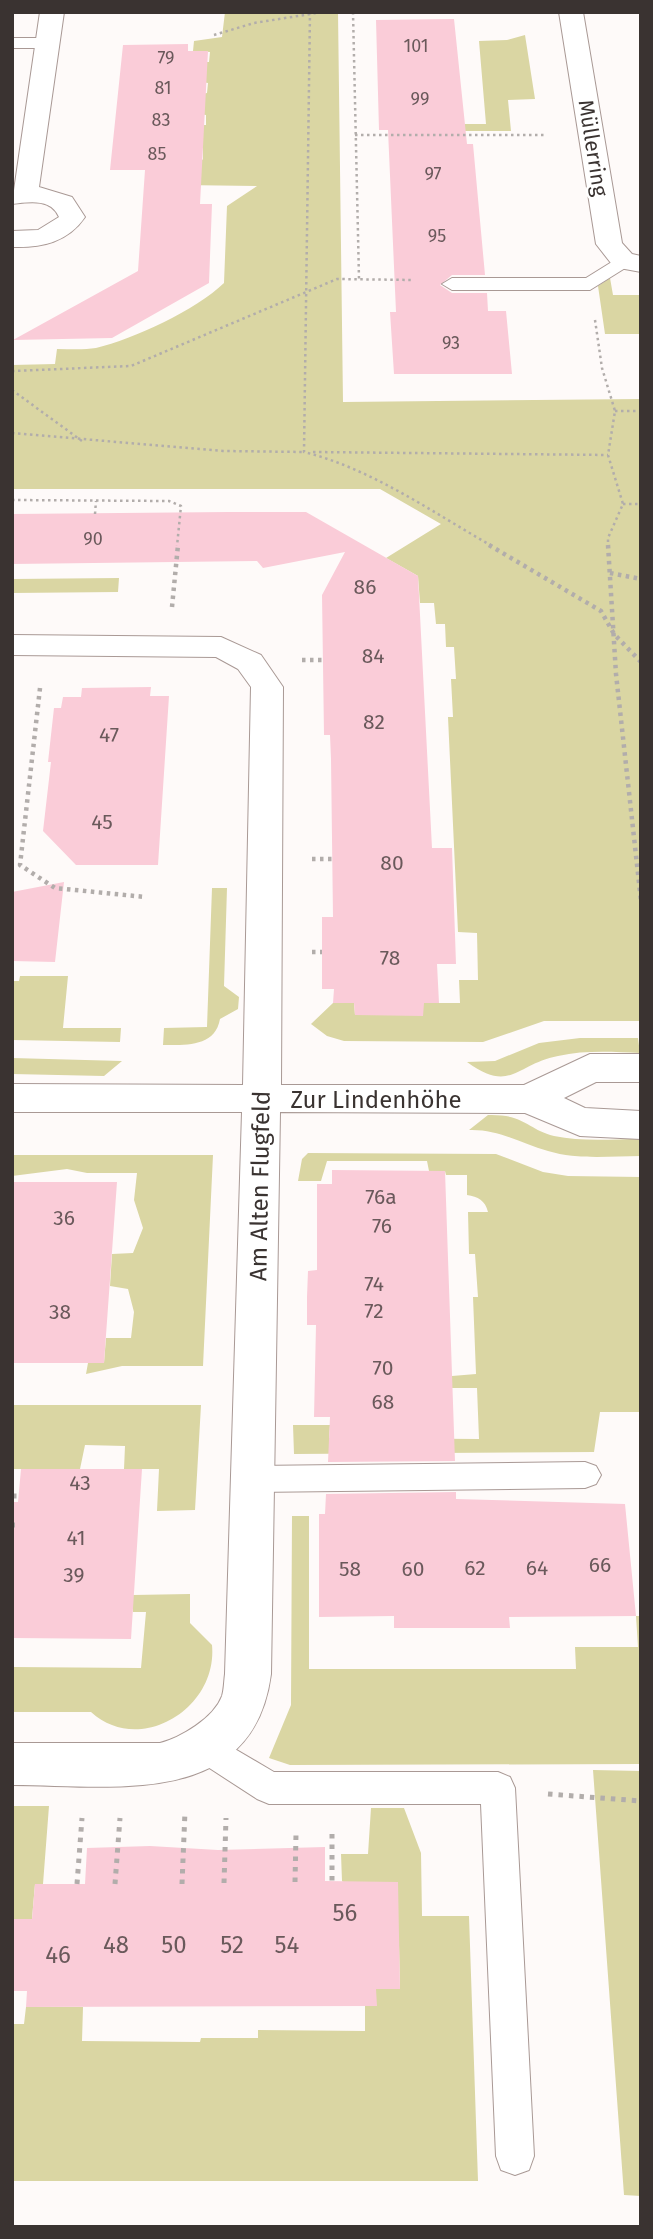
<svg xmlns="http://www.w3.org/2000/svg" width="653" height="2239" viewBox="0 0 653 2239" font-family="'Fira Sans',sans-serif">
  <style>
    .green { fill: #dad6a3 }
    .building { fill: #faccd8 }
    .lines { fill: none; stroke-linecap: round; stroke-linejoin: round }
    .lane-casing { stroke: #a99995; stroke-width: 2 }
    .street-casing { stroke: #a99995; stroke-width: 2 }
    .path-far2 { stroke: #b2adab; stroke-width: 2.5; stroke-dasharray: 2.5 3.5; stroke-linecap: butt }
    .path-far1 { stroke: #b2adab; stroke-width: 4.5; stroke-dasharray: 3.5 4.5; stroke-linecap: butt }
    .path { stroke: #b2adab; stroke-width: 5; stroke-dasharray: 4.5 6; stroke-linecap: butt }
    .lane { fill: #fff; fill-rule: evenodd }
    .street { fill: #fff; fill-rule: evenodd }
    .labels { text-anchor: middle; stroke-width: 5; stroke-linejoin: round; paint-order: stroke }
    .far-number-label { font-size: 18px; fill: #6a595b }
    .far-street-label { font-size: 21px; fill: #3a3331; stroke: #fff }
    .number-label { font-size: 21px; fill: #6a595b }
    .street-label { font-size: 24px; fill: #3a3331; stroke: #fff }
    .near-number-label { font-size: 24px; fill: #6a595b }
  </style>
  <rect width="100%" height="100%" fill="#fefaf9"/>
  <path class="green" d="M225,12H338L343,402L641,399V1021H544L483,1042L344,1041L327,1036L311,1024L333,1003H354L355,1015L424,1003H460L459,980H478L477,933L458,932L448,717H453L451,679H456L454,647H446L445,624H436L434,603H420L418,576L386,558L441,524L380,489H12V365L55,364L57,349C70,349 84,350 96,348C134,339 196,310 224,283L227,206L257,186L182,185L203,159V148H196L197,125H206V115L199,114L201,94L207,93L208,83L201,82L202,62H209L210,52L193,51L194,41L222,37Z
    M525,35L535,99L508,100L511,131H464L463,124H486L479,41L507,40Z
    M610,278L613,295H641V334H605L598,286Z
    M119,578L118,592L12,593V579Z
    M212,888H227L224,986L239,997L238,1009L220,1019C215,1047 186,1045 163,1045L164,1028L207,1027Z
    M20,976H68L63,1028H121L120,1042L12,1040V981H19Z
    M580,1038H638L640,1053C613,1052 585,1050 558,1056C516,1064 511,1094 467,1062L495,1061L539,1043Z
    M12,1058L122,1061L104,1076L12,1074Z
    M488,1115C525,1114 527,1129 554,1136C582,1142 612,1139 641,1139V1156C610,1156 577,1160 548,1151C520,1143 499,1129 469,1130Z
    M308,1153L496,1154L543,1172L568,1176L641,1177V1412H600L594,1452L294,1454L293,1425H330L329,1438L479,1439L477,1388H452V1376L476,1374L473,1297H478L475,1254H469L468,1212H488C485,1200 478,1197 467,1195V1175H446L445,1171H429L427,1161H327L321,1181H298L302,1159Z
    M12,1155H213L203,1366H122L86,1374L88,1363H104L106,1338H131L134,1312L128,1289L110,1286L112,1254L133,1253L143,1228L134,1200L137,1173H87L67,1169L12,1176Z
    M12,1405H201L195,1510L157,1511L159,1469H124L125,1446L85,1445L80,1469H12Z
    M292,1516H309V1669H576L575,1647H638L636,1616H641V1764L290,1765L269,1758L291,1705Z
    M190,1594V1623L212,1645C218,1709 139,1756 91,1712H12V1667L141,1668L146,1612H133V1595Z
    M593,1770L641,1771V2196L624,2195Z
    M12,1806H49L43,1884H35L32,1919H12Z
    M371,1808H404L421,1853L422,1916H469L478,2181H12V2024H24L26,2007H83L82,2041L200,2042L201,2038H258V2030L365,2031V2006L376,1989H400L399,1945L342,1881L341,1854H368Z"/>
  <path class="building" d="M454,19L467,144H473L485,275H452L440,285L452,293H487L488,311H506L512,374H394L390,312H396L388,130H379L376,20Z
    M188,44V51H208L200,204H212L209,283L112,338L13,340L138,271L145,170H110L123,45Z
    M228,512H306L418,576L432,848H452L456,964H437L439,1003H424L423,1016L355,1015L354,1003H333L334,989H322V917H333L331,759L330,735H324L322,595L345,552L263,568L257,561L12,564V514Z
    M151,687L150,696H169L158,865H76L43,831L51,762H48L54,708H61L63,697H81L82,688Z
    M64,882L55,962L12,961V892Z
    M332,1170L445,1171L455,1461L328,1462L330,1417H314L316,1325H307V1297L308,1271L317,1270V1184H332Z
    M12,1182H117L104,1363H12Z
    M21,1469H142L131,1639L12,1638V1502H18Z
    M456,1492V1499L625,1504L636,1616L509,1617L510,1628H394V1616L319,1617V1514H325L326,1494Z
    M150,1846L218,1850L325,1847V1881L398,1882L400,1989H376L377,2006L26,2007L27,1991H12V1919H32L35,1884H85L87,1848Z"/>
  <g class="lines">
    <defs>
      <path id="lane" d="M12,38H48L57,43L48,48H12Z
        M623,255L630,257L633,261L630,265L590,290H452L442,284L452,278H586Z
        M585,1462L596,1466L601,1475L596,1484L585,1488L252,1492L241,1488L236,1479L241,1470L252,1466Z
        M206,1732L274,1772H498L510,1777L515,1788L534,2156L529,2170L515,2175L501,2170L496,2156L481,1804H269L257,1799L194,1758L189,1747L194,1736Z"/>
      <path id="street" d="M40,12H64L39,187L72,197L85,217C68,242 42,248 12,247V231L38,230L59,217C51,198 29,202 12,204Z
        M559,12H583L622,243L632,254L641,256V272L614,267L596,244Z
        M12,635L221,637L261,655L283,687L281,1085H524L590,1054H641V1082H596L564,1098L585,1108L641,1111V1139L580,1136L525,1113L280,1112L271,1674C253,1810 114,1785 12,1785V1743H160C180,1738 214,1718 222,1696C224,1690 224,1681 225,1674L242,1112H12V1084L243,1085L251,687L238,669L216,657L12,655Z"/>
    </defs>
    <use href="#lane" class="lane-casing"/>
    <use href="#street" class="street-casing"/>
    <path class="path-far2" d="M310,12L304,452C372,469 432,512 492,546
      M353,12L359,279
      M214,35L254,23L323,12
      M355,135H547
      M595,320L602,368L615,411L608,455L623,504L608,538V546
      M12,371L131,366L337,279L413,280
      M12,390L82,441
      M615,411H641
      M12,433L223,451L305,452
      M313,452L608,455
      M12,500L169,501L181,506L177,546
      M623,504H641
      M95,514L96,501"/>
    <path class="path-far1" d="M489,545L601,611L614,634L641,662
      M608,545L616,674L641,901
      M610,573L641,579
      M172,607L178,545
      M302,660H324
      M40,688L20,865L55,888L145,897
      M312,859H332
      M312,952H322"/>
    <path class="path" d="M12,1496H19
      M12,1525H15
      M548,1794L641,1801
      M332,1834V1882
      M295,1882L296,1834
      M224,1883L226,1818
      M77,1884L82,1818
      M115,1884L120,1818
      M182,1884L185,1811"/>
    <use href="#lane" class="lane"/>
    <use href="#street" class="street"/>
  </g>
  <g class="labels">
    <g class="far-number-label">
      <text x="416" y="52">101</text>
      <text x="166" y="64">79</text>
      <text x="163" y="94">81</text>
      <text x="420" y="105">99</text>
      <text x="161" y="126">83</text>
      <text x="157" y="160">85</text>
      <text x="433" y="180">97</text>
      <text x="437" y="242">95</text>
      <text x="451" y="349">93</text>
      <text x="93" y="545">90</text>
    </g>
    <g class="far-street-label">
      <text transform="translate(593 148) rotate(81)" y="7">Müllerring</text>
    </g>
    <g class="number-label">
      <text x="365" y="594">86</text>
      <text x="373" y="663">84</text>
      <text x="374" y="729">82</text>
      <text x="109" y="742">47</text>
      <text x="102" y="829">45</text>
      <text x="392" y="870">80</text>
      <text x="390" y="965">78</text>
      <text x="381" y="1204">76a</text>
      <text x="64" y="1225">36</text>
      <text x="382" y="1233">76</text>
      <text x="374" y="1291">74</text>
      <text x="374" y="1318">72</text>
      <text x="60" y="1319">38</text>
      <text x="383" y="1375">70</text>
      <text x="383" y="1409">68</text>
      <text x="80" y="1490">43</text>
      <text x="76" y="1545">41</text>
      <text x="600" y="1572">66</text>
      <text x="475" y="1575">62</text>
      <text x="537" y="1575">64</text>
      <text x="350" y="1576">58</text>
      <text x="413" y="1576">60</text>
      <text x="74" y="1582">39</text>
    </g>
    <g class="street-label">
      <text x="376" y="1108">Zur Lindenhöhe</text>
      <text transform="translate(260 1186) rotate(-89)" y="8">Am Alten Flugfeld</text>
    </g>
    <g class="near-number-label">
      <text x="345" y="1921">56</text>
      <text x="116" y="1953">48</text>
      <text x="174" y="1953">50</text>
      <text x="232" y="1953">52</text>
      <text x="287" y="1953">54</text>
      <text x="58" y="1963">46</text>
    </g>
  </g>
  <rect width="653" height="2239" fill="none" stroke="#3a3331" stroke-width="28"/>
</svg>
